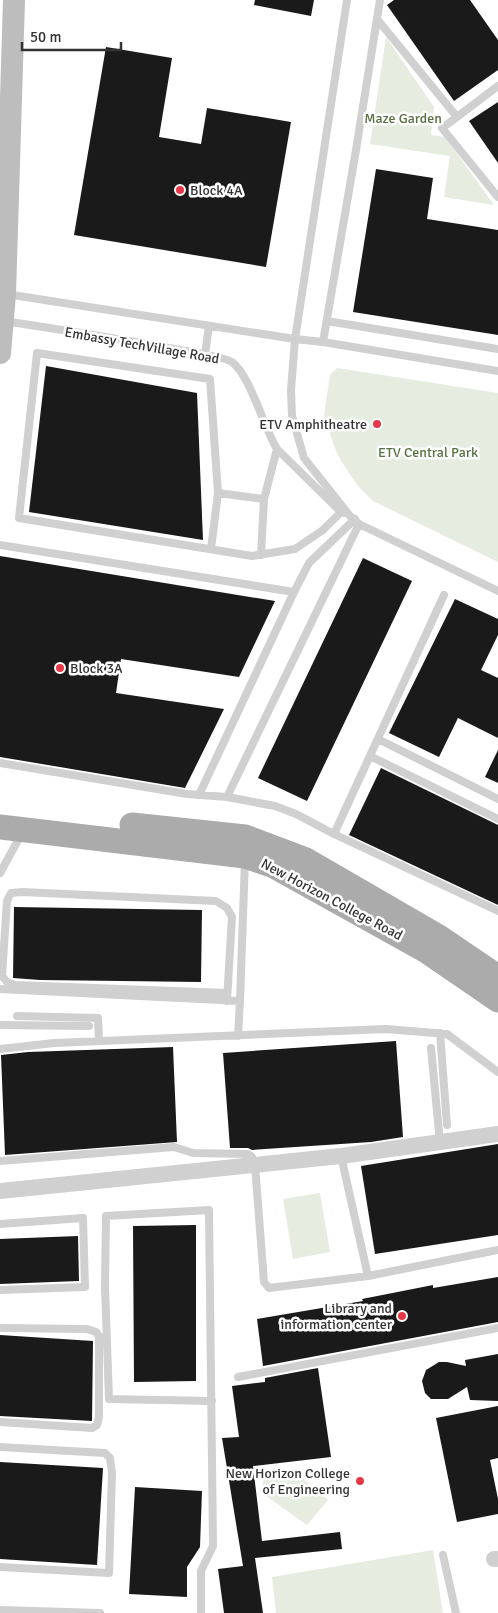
<svg xmlns="http://www.w3.org/2000/svg" width="498" height="1613" viewBox="0 0 498 1613" font-family="Signika,sans-serif">
  <style>
    .green { fill: #e6ecdf }
    .building { fill: #1a1a1a }
    .lines { fill: none; stroke-linecap: round; stroke-linejoin: round }
    .lane { stroke: #d0d0d0; stroke-width: 8 }
    .street { stroke: #d0d0d0; stroke-width: 16 }
    .secondary { stroke: #bdbdbd; stroke-width: 22 }
    .primary { stroke: #ababab; stroke-width: 25 }
    .poi-dot { fill: #e63946; stroke: #fff; stroke-width: 2 }
    .labels { text-anchor: middle; stroke-width: 5; stroke-linejoin: round; paint-order: stroke }
    .park-label { font-size: 14px; fill: #56703f; stroke: #fff }
    .poi-label { font-size: 14px; fill: #333; stroke: #fff; text-anchor: end }
    .street-label { font-size: 14px; fill: #333; stroke: #fff }
  </style>
  <rect width="100%" height="100%" fill="#fff"/>
  <path class="green" d="M386,37L434,107L431,135L445,137L494,205L444,197L450,156L370,144Z
    M337,368L498,393V562L373,501L358,486L341,461L334,446L324,415L330,375Z
    M320,1193L330,1252L293,1259L283,1199Z
    M291,1469L328,1500L307,1525L262,1493L264,1472Z
    M433,1550L443,1613H276L272,1577Z"/>
  <path class="building" d="M255,0H314L311,16L254,5Z
    M394,0H470L498,40V70L454,101L387,5Z
    M106,47L172,58L159,137L201,144L207,108L291,122L266,267L74,235Z
    M498,102V163L469,121Z
    M376,169L433,178L427,219L498,230V335L353,312Z
    M46,366L197,393L203,540L29,512Z
    M0,556L275,601L239,677L121,659L116,693L224,709L185,788L0,757Z
    M363,558L412,581L307,801L258,778Z
    M455,599L498,619V635L481,670L498,678V738L458,718L439,757L389,733Z
    M498,750V783L485,777Z
    M381,768L498,825V905L349,835Z
    M14,907L202,910L201,982L40,980L13,978Z
    M396,1041L403,1137L371,1142L252,1150L248,1148H230L223,1053Z
    M173,1047L177,1142L5,1155L1,1055L28,1052Z
    M498,1144V1235L375,1254L361,1166Z
    M196,1225V1381L134,1382L133,1226Z
    M78,1236L79,1281L0,1284V1239Z
    M498,1277V1322L263,1366L257,1319L363,1301L362,1299L433,1285V1288Z
    M0,1335L93,1341L92,1421L0,1416Z
    M498,1354V1401L470,1400L467,1387L448,1399H431L425,1393L422,1381L426,1370L439,1362H447L466,1366L465,1360Z
    M318,1368L331,1457L253,1466L262,1541L340,1532L342,1549L255,1558L263,1613H224L218,1569L243,1566L222,1438L239,1437L232,1386L265,1382V1378Z
    M498,1406V1458L490,1460L498,1499V1514L457,1522L436,1418Z
    M0,1462L103,1468L97,1565L0,1559Z
    M135,1487L202,1491L200,1547L187,1567V1597L129,1594Z"/>
  <g class="lines">
    <path class="lane" d="M347,0L295,339L291,390L292,416L304,458L350,516L359,524L498,591
      M377,19L457,117L442,128L498,197
      M457,117L498,86
      M6,294L295,339L323,342L498,371
      M4,321C63,330 122,339 180,350C190,352 225,357 232,362C250,375 264,428 277,449L341,512L344,513
      M327,321L498,349
      M323,342L356,150L380,0
      M205,354L209,326
      M218,493L264,499L277,449
      M0,545L294,592L309,563L355,519
      M211,549L218,493L210,379L37,353L19,518L252,556L295,549L323,530L341,512
      M261,555L264,499
      M378,739L498,799
      M370,756L498,819
      M0,763L187,794L227,797L275,806L296,814L334,834L498,911
      M199,795L294,592
      M227,797L359,524
      M334,834L444,595
      M0,873L22,833
      M0,989L240,1001L245,859
      M227,1001L232,917L227,908L216,901L22,892L11,893L7,901L2,976L7,982L15,985L227,993
      M17,1016L98,1018L99,1041
      M0,1025L89,1026
      M440,1033L447,1125
      M238,1036L240,1001
      M431,1048L440,1143
      M0,1049L54,1043L386,1029L447,1034L498,1072
      M341,1156L368,1276
      M0,1161L174,1147L193,1153L248,1154L252,1157L255,1165L264,1282L269,1288L368,1276L498,1250
      M0,1224L83,1218L85,1287L0,1290
      M0,1328L87,1329L96,1332L99,1336V1417L97,1425L92,1428L0,1422
      M238,1377L498,1328
      M0,1447L105,1453L110,1458L112,1473L109,1573L0,1567
      M443,1555L456,1613
      M0,1610L100,1613
      M201,1613V1571L213,1546L209,1210L106,1216L105,1287L109,1399L212,1401"/>
    <path class="street" d="M0,1191L341,1156L498,1134
      M494,1559H498"/>
    <path class="secondary" d="M0,353L5,294L14,0"/>
    <path class="primary" d="M132,825L245,837L306,860L439,937L498,977
      M0,827L245,856L274,866L425,950L498,1000"/>
  </g>
  <g class="poi-dot">
    <circle cx="180" cy="190" r="5"/>
    <circle cx="377" cy="424" r="5"/>
    <circle cx="60" cy="668" r="5"/>
    <circle cx="402" cy="1316" r="5"/>
    <circle cx="360" cy="1481" r="5"/>
  </g>
  <g class="labels">
    <g class="park-label">
      <text x="403" y="123">Maze Garden</text>
      <text x="428" y="457">ETV Central Park</text>
    </g>
    <g class="poi-label">
      <text x="190" y="195" text-anchor="start">Block 4A</text>
      <text x="367" y="429">ETV Amphitheatre</text>
      <text x="70" y="673" text-anchor="start">Block 3A</text>
      <text x="392" y="1313">Library and<tspan x="392" dy="16">information center</tspan></text>
      <text x="350" y="1478">New Horizon College<tspan x="350" dy="16">of Engineering</tspan></text>
    </g>
    <g class="street-label">
      <text transform="translate(142 345) rotate(10)" y="5">Embassy TechVillage Road</text>
      <text transform="translate(332 899) rotate(28)" y="5">New Horizon College Road</text>
    </g>
  </g>
  <path d="M22 42v8h99v-8" fill="none" stroke="#333333" stroke-width="2.5"/>
  <text x="30" y="42" font-size="15" fill="#333333" stroke="#ffffff" stroke-width="4" paint-order="stroke">50 m</text>
</svg>
